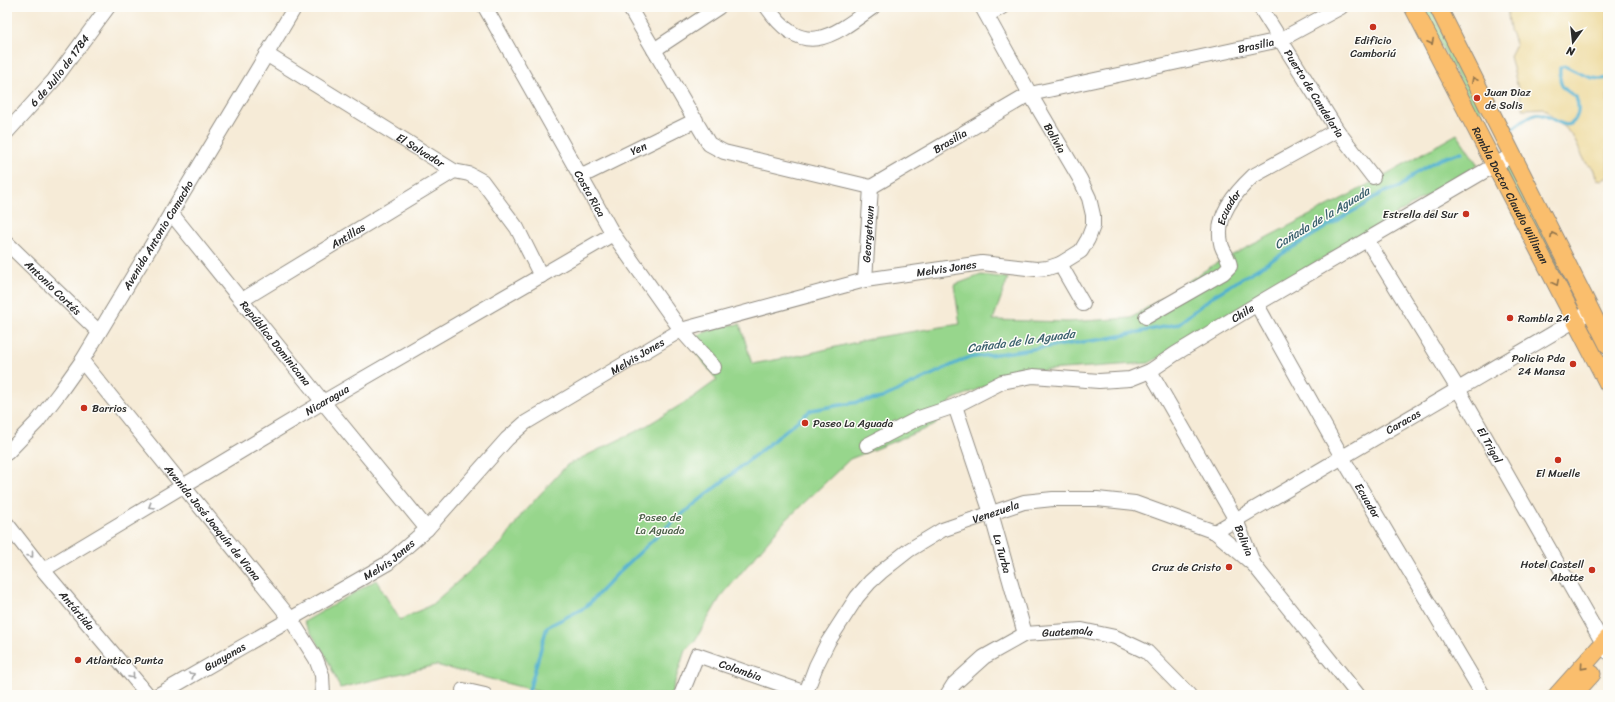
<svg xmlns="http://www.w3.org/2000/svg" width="1615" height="702" viewBox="0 0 1615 702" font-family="Sriracha,sans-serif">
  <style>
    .green { fill: #97d68c; stroke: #61805c }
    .sand { fill: #eeda9e; stroke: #8c8264 }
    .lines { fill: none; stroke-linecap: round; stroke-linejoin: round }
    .stream { stroke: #50b0cf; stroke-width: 3.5 }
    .minor-casing { stroke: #908b81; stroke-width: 16 }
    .major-casing { stroke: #908b81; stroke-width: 19 }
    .minor { stroke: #fff; stroke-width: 14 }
    .major { stroke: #fabe6d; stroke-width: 17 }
    .oneway { stroke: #92744c }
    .oneway2 { stroke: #a0a0a0 }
    .poi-dot { fill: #c8321e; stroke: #fdfcf7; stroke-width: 1.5 }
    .labels { text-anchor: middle; stroke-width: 3; stroke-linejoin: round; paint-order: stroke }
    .poi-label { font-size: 11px; fill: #2b2b2b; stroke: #fdfcf7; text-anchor: start }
    .street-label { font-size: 11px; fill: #2b2b2b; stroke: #fdfcf7 }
    .park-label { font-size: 11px; fill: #4b5e48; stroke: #fdfcf7 }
    .water-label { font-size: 12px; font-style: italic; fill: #3a606d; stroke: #fdfcf7 }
  </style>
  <rect width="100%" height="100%" fill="#fdfcf7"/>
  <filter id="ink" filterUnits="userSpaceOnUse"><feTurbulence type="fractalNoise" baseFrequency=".025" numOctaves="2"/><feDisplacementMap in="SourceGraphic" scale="8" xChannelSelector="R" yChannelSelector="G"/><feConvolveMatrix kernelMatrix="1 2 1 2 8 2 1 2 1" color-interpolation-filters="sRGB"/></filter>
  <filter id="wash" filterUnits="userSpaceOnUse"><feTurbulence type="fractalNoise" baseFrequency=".012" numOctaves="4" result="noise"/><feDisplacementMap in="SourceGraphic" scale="16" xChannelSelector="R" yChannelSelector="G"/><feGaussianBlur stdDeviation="0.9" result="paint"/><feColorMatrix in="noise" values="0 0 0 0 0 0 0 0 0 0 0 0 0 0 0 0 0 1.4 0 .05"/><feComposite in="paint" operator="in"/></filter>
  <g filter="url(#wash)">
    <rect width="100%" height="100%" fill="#f6ebd7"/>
    <path class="green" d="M1421,7H1430L1482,112L1483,118L1482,120H1480Z
      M1457,134L1478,165L1149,363L1019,372L952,400L935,425L850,459L783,523L720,598L694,642L685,650L671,695H552L436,665L340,688L326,656L304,622L376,580L400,620L431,605L502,543L522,514L567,465L641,429L692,398L717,380L686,339L722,326L740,324L752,364L802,355L878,337L960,324L954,285L981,275L1008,278L993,320L1068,322L1131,318L1215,264L1353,193Z
      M1508,165L1579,302L1578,305L1577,306L1506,174L1505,166Z"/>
    <path class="sand" d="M1507,7H1608V177L1602,180L1597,179L1593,168L1586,163L1572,135L1543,108L1523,109L1510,56L1516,44L1510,30Z"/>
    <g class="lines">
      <path class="stream" d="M1510,130C1518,125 1528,115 1537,114C1550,112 1567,136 1576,118C1580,111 1578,103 1576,97C1561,88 1559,85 1560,68L1564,66C1578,72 1593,82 1608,78
        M528,694L547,627L586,607L619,572L670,524L811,410L882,398L967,358L1105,339L1178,324L1213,296L1346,215L1363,206L1381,193L1400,187L1414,174L1440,159L1462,152"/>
    </g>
  </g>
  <g filter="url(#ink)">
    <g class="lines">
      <defs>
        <g id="minor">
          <path id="s1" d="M485,7L613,234L681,330L714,367"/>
          <path id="s2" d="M629,7L709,144L724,152L871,187L1030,94L1280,40L1341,7"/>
          <path d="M767,7C803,60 832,37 873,7"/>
          <path id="s3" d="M1260,7L1337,130L1373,177"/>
          <path d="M987,15L1002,7"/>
          <path d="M654,50L719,7"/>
          <path id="s4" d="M266,54L454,171L469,174L482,181L517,228L541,276"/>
          <path id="s5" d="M7,132L54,80L108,7"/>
          <path id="s6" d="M580,177L696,120"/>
          <path id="s7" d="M171,213L323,402L427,529"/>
          <path id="s8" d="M1367,240L1458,389L1608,652"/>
          <path id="s9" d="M7,243L99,332"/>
          <path d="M1060,264L1083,304"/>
          <path id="s10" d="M865,280L871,187"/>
          <path id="s11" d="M242,300L454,171"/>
          <path id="s12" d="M1257,305L1342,457L1483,695"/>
          <path id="s13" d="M1146,317L1223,273L1230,266C1229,257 1222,251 1221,243C1215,216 1235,193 1253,176L1337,130"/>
          <path id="s14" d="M82,361L290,618L316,659L322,675L323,695"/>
          <path id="s15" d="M1150,371L1236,520L1254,565L1358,695"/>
          <path id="s16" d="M955,406L991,513L1025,634"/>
          <path id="s17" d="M867,445L919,418L955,406L1002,382L1033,376L1099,381L1130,379L1150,371L1175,354L1264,300L1512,155"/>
          <path id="s18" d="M7,453L37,422L60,392L82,361L295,7"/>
          <path id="s19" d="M7,524L43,570L148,695"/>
          <path id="s20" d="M1215,532L1591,311"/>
          <path id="s21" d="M43,570L323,402L613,234"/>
          <path d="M463,690L485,695"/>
          <path id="s22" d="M158,695L388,563L427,529L507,439L525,423L681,330L865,280L982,263L1036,269L1048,268L1060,264L1081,251L1088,239L1093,226V215L1089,198L1080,179L1030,94L982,7"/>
          <path id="s23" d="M681,695L697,655L806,693"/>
          <path id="s24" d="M805,695L816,666L828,642L857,597L870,582L881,572L909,550L942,530L1024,502L1053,499H1097L1135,503L1215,532L1254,565"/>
          <path id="s25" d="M947,695L954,684L984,657L1025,634L1082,630L1115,637L1147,652L1189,695"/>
        </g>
        <g id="major">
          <path id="s26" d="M1413,7L1608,384"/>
          <path d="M1438,7L1608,345"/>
          <path d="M1557,695L1608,638"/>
          <path d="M1573,695L1592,674"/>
        </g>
      </defs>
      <use href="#minor" class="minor-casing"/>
      <use href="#major" class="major-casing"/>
      <use href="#minor" class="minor"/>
      <use href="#major" class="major"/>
    </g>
    <defs><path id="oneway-chevron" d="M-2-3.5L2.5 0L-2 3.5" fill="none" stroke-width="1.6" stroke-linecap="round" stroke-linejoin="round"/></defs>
    <g class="oneway">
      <use href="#oneway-chevron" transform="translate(1431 42) rotate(63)"/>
      <use href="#oneway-chevron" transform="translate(1474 80) rotate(-117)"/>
      <use href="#oneway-chevron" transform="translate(1553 235) rotate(-117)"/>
      <use href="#oneway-chevron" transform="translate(1556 283) rotate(63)"/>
      <use href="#oneway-chevron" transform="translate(1583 667) rotate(132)"/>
    </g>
    <g class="oneway2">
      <use href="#oneway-chevron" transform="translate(151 506) rotate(149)"/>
      <use href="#oneway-chevron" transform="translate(31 555) rotate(52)"/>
      <use href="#oneway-chevron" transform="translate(192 675) rotate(-30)"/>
      <use href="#oneway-chevron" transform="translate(132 676) rotate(50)"/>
    </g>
  </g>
  <g class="poi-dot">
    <circle cx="1373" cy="27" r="4"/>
    <circle cx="1477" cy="98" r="4"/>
    <circle cx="1466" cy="214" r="4"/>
    <circle cx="1510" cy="318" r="4"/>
    <circle cx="1573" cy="364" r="4"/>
    <circle cx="84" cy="408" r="4"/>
    <circle cx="805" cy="423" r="4"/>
    <circle cx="1558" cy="460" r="4"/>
    <circle cx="1229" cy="567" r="4"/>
    <circle cx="1592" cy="570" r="4"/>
    <circle cx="78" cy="660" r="4"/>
  </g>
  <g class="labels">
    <g class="poi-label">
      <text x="1373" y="44" text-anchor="middle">Edificio<tspan x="1373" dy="13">Camboriú</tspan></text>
      <text x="1485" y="96">Juan Diaz<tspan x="1485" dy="13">de Solis</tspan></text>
      <text x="1458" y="218" text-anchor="end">Estrella del Sur</text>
      <text x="1518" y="322">Rambla 24</text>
      <text x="1565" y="362" text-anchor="end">Policia Pda<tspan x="1565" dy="13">24 Mansa</tspan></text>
      <text x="92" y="412">Barrios</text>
      <text x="813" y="427">Paseo La Aguada</text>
      <text x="1558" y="477" text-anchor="middle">El Muelle</text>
      <text x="1584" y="568" text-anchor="end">Hotel Castell<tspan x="1584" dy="13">Abatte</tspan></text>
      <text x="1221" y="571" text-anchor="end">Cruz de Cristo</text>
      <text x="86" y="664">Atlantico Punta</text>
    </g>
    <g class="street-label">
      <text dy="4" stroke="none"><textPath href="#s2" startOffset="742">Brasilia</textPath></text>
      <text dy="4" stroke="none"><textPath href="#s5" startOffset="81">6 de Julio de 1784</textPath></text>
      <text dy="4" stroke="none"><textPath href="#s3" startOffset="102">Puerto de Candelaria</textPath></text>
      <text transform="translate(1055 138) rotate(60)" y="4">Bolivia</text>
      <text dy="4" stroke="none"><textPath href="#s2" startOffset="418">Brasilia</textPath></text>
      <text dy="4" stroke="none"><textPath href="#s6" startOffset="65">Yen</textPath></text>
      <text dy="4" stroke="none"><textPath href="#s4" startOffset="182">El Salvador</textPath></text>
      <text dy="4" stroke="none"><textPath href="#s1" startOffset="214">Costa Rica</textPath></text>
      <text dy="4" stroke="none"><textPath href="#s26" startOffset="212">Rambla Doctor Claudio Williman</textPath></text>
      <text dy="4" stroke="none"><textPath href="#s13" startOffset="161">Ecuador</textPath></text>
      <text dy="4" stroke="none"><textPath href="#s10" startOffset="46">Georgetown</textPath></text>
      <text dy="4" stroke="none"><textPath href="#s18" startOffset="266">Avenida Antonio Camacho</textPath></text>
      <text dy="4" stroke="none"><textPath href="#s11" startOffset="124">Antillas</textPath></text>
      <text dy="4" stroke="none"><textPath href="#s22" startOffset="916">Melvis Jones</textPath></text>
      <text dy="4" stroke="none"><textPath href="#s9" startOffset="64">Antonio Cortés</textPath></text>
      <text dy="4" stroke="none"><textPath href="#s17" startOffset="409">Chile</textPath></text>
      <text dy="4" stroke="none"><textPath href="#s7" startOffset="167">República Dominicana</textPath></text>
      <text dy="4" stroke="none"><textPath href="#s22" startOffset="592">Melvis Jones</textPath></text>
      <text dy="4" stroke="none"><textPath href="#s21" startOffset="331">Nicaragua</textPath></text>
      <text dy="4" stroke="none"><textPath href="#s20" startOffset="218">Caracas</textPath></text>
      <text dy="4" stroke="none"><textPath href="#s8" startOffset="239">El Trigal</textPath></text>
      <text dy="4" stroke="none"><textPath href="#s12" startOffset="225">Ecuador</textPath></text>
      <text dy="4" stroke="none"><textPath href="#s24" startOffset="277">Venezuela</textPath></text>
      <text dy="4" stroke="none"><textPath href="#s14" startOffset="208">Avenida José Joaquín de Viana</textPath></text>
      <text dy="4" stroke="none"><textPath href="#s15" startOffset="194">Bolivia</textPath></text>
      <text dy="4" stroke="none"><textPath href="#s16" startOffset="155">La Turba</textPath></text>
      <text dy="4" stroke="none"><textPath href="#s22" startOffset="268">Melvis Jones</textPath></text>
      <text dy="4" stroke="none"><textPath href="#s19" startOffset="111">Antártida</textPath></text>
      <text dy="4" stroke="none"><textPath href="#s25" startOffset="143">Guatemala</textPath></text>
      <text dy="4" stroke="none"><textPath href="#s22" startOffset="77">Guayanas</textPath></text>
      <text dy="4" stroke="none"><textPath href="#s23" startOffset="89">Colombia</textPath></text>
    </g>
    <g class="park-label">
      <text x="660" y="521">Paseo de<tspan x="660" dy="13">La Aguada</tspan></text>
    </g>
    <g class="water-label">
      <text transform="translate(1322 218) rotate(-31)" y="4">Cañada de la Aguada</text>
      <text transform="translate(1021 341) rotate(-8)" y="4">Cañada de la Aguada</text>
    </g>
  </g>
  <rect width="1615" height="702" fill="none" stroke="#fdfcf7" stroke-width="24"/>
  <g transform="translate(1573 42) rotate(195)" stroke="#fdfcf7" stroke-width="3" paint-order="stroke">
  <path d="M0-3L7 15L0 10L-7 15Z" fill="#2b2b2b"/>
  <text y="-6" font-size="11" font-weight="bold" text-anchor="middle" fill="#2b2b2b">N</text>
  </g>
</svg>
